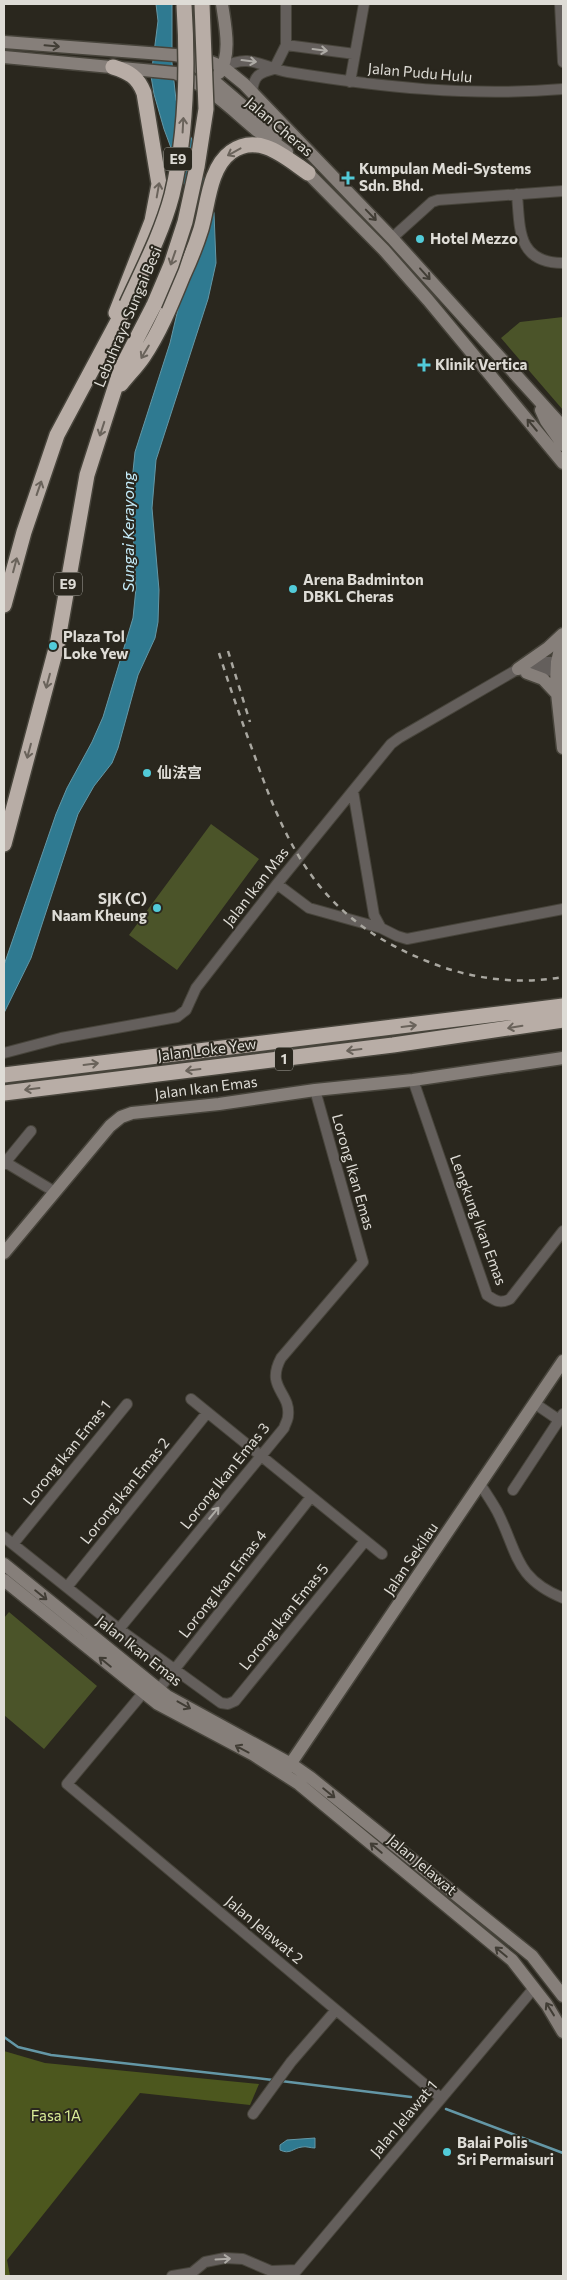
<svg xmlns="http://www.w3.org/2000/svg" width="567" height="2280" viewBox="0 0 567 2280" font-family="Commissioner,'Noto Sans SC',sans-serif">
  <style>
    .green { fill: #4b5429 }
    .forest { fill: #4c571e }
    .water { fill: #2f7a91; stroke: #6497a6 }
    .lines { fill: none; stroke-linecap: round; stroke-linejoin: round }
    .stream { stroke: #6497a6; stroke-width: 2.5 }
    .street-casing { stroke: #47443b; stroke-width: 12 }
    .secondary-casing { stroke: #47443b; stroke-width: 15 }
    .highway-casing { stroke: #47443b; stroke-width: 18 }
    .street { stroke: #645f5c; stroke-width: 10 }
    .secondary { stroke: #867f7a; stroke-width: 12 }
    .highway { stroke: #b8ada6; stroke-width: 15 }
    .rail { stroke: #a9a7a0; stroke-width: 2.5; stroke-dasharray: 6 6; stroke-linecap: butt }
    .highway-bridge-casing { stroke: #47443b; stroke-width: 18; stroke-linecap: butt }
    .highway-bridge { stroke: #b8ada6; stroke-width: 15 }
    .oneway { stroke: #413d35 }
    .oneway2 { stroke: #adaaa5 }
    .oneway3 { stroke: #6a635b }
    .poi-dot { fill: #52cbd9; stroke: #2a271e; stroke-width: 2 }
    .labels { text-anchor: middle; stroke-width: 4; stroke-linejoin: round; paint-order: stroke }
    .shield { fill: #2a271e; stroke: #a8a69f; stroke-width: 1 }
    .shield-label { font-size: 14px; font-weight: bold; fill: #dedcd6 }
    .street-label { font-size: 15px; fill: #dedcd6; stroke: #2a271e }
    .poi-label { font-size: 15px; font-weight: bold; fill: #dedcd6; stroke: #2a271e; text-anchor: start }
    .park-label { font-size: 15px; fill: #daed98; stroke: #2a271e }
    .water-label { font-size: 16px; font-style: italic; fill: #c5ecfa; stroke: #2a271e }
  </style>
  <rect width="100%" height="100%" fill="#2a271e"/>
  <path class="green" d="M563,317V410L501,338L520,322Z
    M211,824L259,859L177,970L129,935Z
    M9,1612L97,1686L44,1749L4,1715V1618Z"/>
  <path class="forest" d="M4,2051L45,2063L259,2084L250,2105L140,2093L7,2260L10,2276H4Z"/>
  <path class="water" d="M156,4H172V63L176,100L196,150L214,213L216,263L208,299L156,460L152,508L159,590L158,622L155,638L138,675L118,748L112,763L94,786L78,814L31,958L4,1013V965L56,814L67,788L92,742L103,717L133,618L136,588L131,491L135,452L170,343L197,229L183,180L164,129L154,94L151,76L158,21Z
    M315,2138V2148C310,2148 306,2146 302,2147C293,2148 290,2155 280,2150V2145L287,2140Z"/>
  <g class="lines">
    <path class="stream" d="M4,2037L18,2047L51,2055L273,2080
      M281,2081L411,2097
      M446,2109L563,2153"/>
    <defs>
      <path id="street" d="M560,4L563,62
        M286,45L355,54
        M223,67C251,53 261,67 288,72C380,87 470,97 563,89
        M274,69L286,45V4
        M350,82L364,4
        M252,92C254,75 259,73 274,69
        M517,194C520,229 517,263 563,263
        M392,238L432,202L438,200L563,191
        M525,673L556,670
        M353,791L374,915L381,928
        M277,884L309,908L381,928L397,936L407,939L563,909
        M4,1053L61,1038L177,1017L186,1010L196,988L277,884L391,744L399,738L518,669L540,662H557
        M413,1080L487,1295C496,1301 500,1304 510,1299L563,1231
        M5,1162L55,1192
        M4,1164L31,1131
        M191,1399L382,1554
        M534,1403L559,1420
        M480,1484C486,1493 492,1502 497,1511C518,1552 514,1578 563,1598
        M513,1490L563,1414
        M311,1497L159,1689L143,1693L67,1784L441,2098
        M4,1537L119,1629L221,1703L228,1704L235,1701L365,1541
        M13,1544L127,1404
        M67,1587L207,1413
        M119,1629L284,1428C285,1424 288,1420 288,1416C291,1392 265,1388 281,1358L363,1262L315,1090
        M253,2114L291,2062L336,2010
        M172,2276L190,2273
        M188,2276L205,2262L225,2258L243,2259L271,2271L297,2270
        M292,2276L534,1988"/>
      <path id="secondary" d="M194,4L196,59L199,68L263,123L276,138
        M4,42L175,55L211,62L223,67L244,84L392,238L563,427
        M4,57L175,73C208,85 229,107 255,129C265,137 277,144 287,152
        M219,73C232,55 225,25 222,4
        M301,166L384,250L428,300L563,463
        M541,410L546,421L563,445
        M563,636L557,662L556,684L563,748
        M518,669L548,648L563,634
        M527,673L543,679L557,694
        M4,1253L110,1126L121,1117L132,1113L219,1104L315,1090L413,1080L563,1058
        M4,1564L167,1696L291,1764L311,1778L532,1956L563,1996
        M4,1580L158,1704L254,1755L299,1784L512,1960L547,2005L563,2032
        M287,1769L563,1361"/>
      <path id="highway" d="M113,67C129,72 138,77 144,93L159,184L152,221L116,313
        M121,384C128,375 137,366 143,357C160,332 172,302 183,275C190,260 196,245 201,229C208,205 209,168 231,152C259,132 286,158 308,173
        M4,605L24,532L57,435L127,304
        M4,844L57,645L87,475L121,369L154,305
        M4,1075L563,1006
        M4,1093L393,1045L563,1020"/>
    </defs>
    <use href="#street" class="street-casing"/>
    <use href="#secondary" class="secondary-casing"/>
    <use href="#highway" class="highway-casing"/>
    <use href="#street" class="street"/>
    <use href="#secondary" class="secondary"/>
    <use href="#highway" class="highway"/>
    <path class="rail" d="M228,651L250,722
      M219,653C230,688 242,722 255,757C290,857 325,921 429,962C471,979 518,985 563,977"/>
    <defs>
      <path id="highway-bridge" d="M127,304C143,269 162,233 172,195C187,133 188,68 184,5
        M154,305L171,265L185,222L197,167L206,109L202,4"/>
    </defs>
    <use href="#highway-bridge" class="highway-bridge-casing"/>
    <use href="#highway-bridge" class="highway-bridge"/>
  </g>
  <defs><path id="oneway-shaft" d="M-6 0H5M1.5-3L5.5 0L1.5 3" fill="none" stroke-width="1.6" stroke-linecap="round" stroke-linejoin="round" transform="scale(1.25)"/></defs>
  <g class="oneway">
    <use href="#oneway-shaft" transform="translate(52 46) rotate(5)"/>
    <use href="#oneway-shaft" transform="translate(371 215) rotate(46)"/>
    <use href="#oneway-shaft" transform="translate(425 274) rotate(48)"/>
    <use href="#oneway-shaft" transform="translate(532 425) rotate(-130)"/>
    <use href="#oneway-shaft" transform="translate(41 1595) rotate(39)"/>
    <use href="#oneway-shaft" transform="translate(105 1662) rotate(-141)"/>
    <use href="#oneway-shaft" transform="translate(184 1705) rotate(29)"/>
    <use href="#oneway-shaft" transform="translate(242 1749) rotate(-152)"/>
    <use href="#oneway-shaft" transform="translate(329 1793) rotate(39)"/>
    <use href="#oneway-shaft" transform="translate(376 1848) rotate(-140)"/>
    <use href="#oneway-shaft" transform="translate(501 1952) rotate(-140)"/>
    <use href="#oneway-shaft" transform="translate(550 2009) rotate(-122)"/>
  </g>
  <g class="oneway2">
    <use href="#oneway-shaft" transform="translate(320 50) rotate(7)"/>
    <use href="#oneway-shaft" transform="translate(249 61) rotate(7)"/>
    <use href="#oneway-shaft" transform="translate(214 1513) rotate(-50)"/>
    <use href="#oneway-shaft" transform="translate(223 2259) rotate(-3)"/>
  </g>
  <g class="oneway3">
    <use href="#oneway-shaft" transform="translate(183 125) rotate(-87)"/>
    <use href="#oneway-shaft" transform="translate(234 152) rotate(151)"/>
    <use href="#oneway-shaft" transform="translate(158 190) rotate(-80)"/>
    <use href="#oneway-shaft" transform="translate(173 258) rotate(109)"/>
    <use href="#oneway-shaft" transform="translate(145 352) rotate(121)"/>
    <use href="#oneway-shaft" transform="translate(102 429) rotate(108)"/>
    <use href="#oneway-shaft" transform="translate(39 488) rotate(-71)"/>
    <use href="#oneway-shaft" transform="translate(15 565) rotate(-75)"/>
    <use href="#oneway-shaft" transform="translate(48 681) rotate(105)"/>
    <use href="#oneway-shaft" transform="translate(29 751) rotate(105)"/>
    <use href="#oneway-shaft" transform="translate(409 1026) rotate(-7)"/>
    <use href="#oneway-shaft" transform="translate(515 1027) rotate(171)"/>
    <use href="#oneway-shaft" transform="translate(354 1050) rotate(173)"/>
    <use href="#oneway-shaft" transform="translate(91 1064) rotate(-7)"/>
    <use href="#oneway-shaft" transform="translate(193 1070) rotate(173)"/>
    <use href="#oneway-shaft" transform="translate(32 1089) rotate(173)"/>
  </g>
  <g class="poi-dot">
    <path d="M345.5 170.5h5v5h5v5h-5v5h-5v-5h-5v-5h5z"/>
    <circle cx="420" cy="239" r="5"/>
    <path d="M421.5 357.5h5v5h5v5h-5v5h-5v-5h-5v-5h5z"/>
    <circle cx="293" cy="589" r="5"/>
    <circle cx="53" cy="646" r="5"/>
    <circle cx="147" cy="773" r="5"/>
    <circle cx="157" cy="908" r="5"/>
    <circle cx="447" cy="2152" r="5"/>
  </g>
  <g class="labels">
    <g class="shield">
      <rect x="164" y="147.5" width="28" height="23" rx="4"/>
      <rect x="54" y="572.5" width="28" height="23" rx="4"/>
      <rect x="275" y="1047.5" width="18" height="23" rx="4"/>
    </g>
    <g class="shield-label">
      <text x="178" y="164">E9</text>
      <text x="68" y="589">E9</text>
      <text x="284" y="1064">1</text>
    </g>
    <g class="street-label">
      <text transform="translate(420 73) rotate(5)" y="5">Jalan Pudu Hulu</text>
      <text transform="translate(279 127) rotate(40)" y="5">Jalan Cheras</text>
      <text transform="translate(128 317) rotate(-67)" y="5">Lebuhraya Sungai Besi</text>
      <text transform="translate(256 887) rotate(-52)" y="5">Jalan Ikan Mas</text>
      <text transform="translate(207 1050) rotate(-7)" y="5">Jalan Loke Yew</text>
      <text transform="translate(206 1088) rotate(-7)" y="5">Jalan Ikan Emas</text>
      <text transform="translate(353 1172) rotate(74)" y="5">Lorong Ikan Emas</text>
      <text transform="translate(478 1220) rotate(70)" y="5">Lengkung Ikan Emas</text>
      <text transform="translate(67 1453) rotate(-51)" y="5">Lorong Ikan Emas 1</text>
      <text transform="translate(225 1476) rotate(-51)" y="5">Lorong Ikan Emas 3</text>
      <text transform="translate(125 1491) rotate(-51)" y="5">Lorong Ikan Emas 2</text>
      <text transform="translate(411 1559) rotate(-56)" y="5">Jalan Sekilau</text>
      <text transform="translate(223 1584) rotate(-52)" y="5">Lorong Ikan Emas 4</text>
      <text transform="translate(284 1617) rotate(-51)" y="5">Lorong Ikan Emas 5</text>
      <text transform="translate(139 1651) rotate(38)" y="5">Jalan Ikan Emas</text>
      <text transform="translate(422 1865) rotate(40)" y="5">Jalan Jelawat</text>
      <text transform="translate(264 1930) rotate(40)" y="5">Jalan Jelawat 2</text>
      <text transform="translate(404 2119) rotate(-50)" y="5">Jalan Jelawat 1</text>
    </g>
    <g class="poi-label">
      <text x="359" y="174">Kumpulan Medi-Systems<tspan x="359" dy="17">Sdn. Bhd.</tspan></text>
      <text x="430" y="244">Hotel Mezzo</text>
      <text x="435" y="370">Klinik Vertica</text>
      <text x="303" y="585">Arena Badminton<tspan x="303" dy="17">DBKL Cheras</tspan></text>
      <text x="63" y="642">Plaza Tol<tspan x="63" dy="17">Loke Yew</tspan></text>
      <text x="157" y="778">仙法宫</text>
      <text x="147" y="904" text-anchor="end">SJK (C)<tspan x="147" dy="17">Naam Kheung</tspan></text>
      <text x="457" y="2148">Balai Polis<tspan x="457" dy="17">Sri Permaisuri</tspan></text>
    </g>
    <g class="park-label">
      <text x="56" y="2121">Fasa 1A</text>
    </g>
    <g class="water-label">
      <text transform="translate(128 532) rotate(-90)" y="6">Sungai Kerayong</text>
    </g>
  </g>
  <rect width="567" height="2280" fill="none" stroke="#dedcd6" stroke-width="10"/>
</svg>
